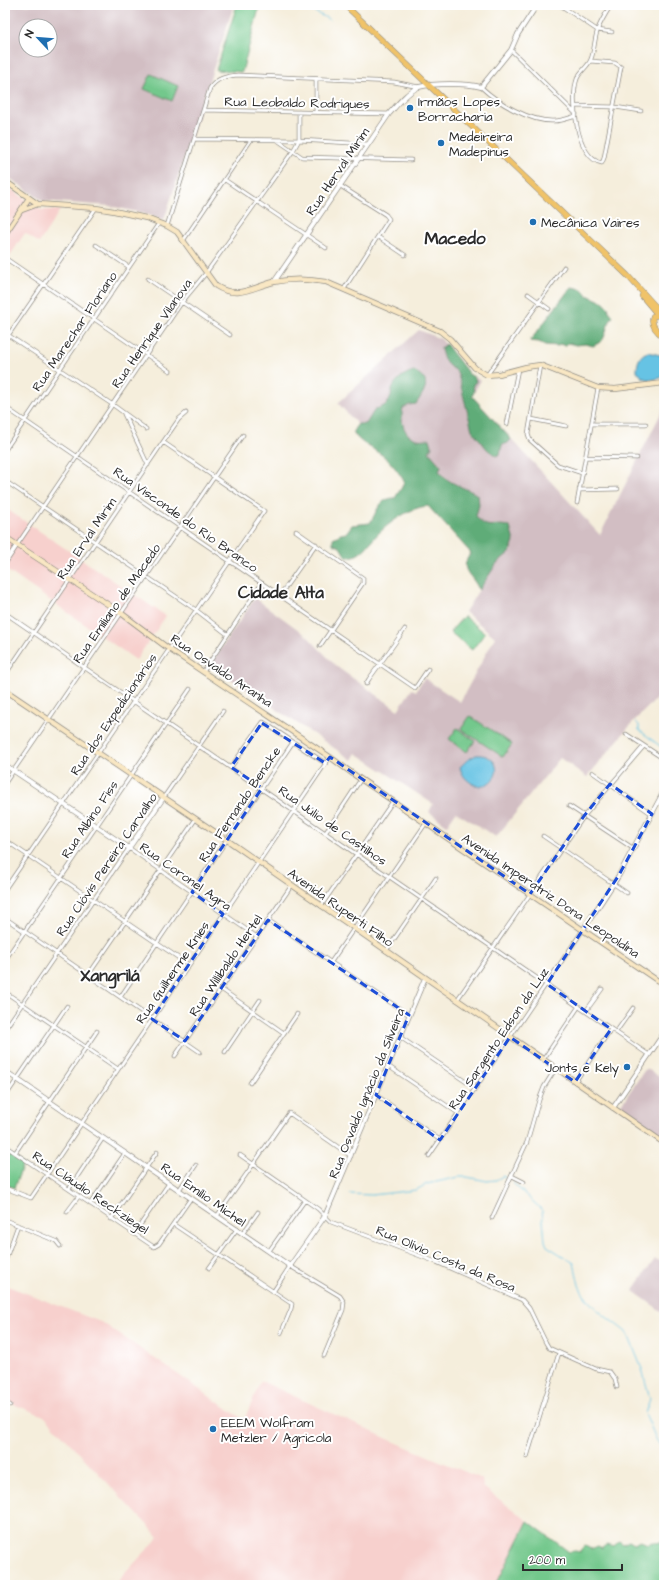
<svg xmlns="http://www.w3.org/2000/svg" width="669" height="1590" viewBox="0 0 669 1590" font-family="'Architects Daughter',sans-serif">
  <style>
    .built { fill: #f7d0cd }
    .industrial { fill: #d2bec3; fill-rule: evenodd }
    .green { fill: #73c88c; stroke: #4f7a5c }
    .forest { fill: #5eac78; stroke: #446c52 }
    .water { fill: #66c3e4; stroke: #487788 }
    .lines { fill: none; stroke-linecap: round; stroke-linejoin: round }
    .stream { stroke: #66c3e4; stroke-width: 1 }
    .minor-casing { stroke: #908c84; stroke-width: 4.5 }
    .tertiary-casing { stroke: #908c84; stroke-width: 5.5 }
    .secondary-casing { stroke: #908c84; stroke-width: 6 }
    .trunk-casing { stroke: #908c84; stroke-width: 6 }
    .minor { stroke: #fff; stroke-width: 3 }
    .tertiary { stroke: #fff; stroke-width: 4 }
    .secondary { stroke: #f9e7c3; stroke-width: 4.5 }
    .trunk { stroke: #f0c369; stroke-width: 5 }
    .marked { fill: none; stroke: #1d4ed8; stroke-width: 3; stroke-dasharray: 8 5; stroke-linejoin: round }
    .poi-dot { fill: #1f6fb2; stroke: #fff; stroke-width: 1.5 }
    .labels { text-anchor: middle; stroke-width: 4; stroke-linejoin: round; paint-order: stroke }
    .poi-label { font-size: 13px; fill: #2b2b2b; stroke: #fff; text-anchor: start }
    .street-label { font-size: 13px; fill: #2b2b2b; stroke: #fff }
    .district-label { font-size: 17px; font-weight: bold; fill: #2b2b2b; stroke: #fff }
  </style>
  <rect width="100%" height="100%" fill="#fff"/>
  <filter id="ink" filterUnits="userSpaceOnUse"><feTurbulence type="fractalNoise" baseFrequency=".025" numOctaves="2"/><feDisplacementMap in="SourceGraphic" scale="8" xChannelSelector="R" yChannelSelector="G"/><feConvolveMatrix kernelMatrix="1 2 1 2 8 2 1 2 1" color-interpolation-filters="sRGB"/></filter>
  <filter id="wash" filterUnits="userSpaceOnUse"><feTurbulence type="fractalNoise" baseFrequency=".012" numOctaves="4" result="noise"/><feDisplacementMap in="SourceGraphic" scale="16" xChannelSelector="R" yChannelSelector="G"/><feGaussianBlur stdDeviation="0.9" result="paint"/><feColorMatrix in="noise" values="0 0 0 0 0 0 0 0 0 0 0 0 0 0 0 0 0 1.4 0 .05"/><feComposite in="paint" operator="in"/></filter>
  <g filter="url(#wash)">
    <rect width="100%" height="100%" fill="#f5eedc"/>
    <path class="built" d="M11,189L41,210H60L39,243L25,233L5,263V198Z
      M5,508L166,616L136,660L5,569Z
      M5,1285L103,1323L244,1420L261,1381L388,1439L482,1479L483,1487L528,1521L496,1585H114L159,1537L44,1416L5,1401Z"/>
    <path class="industrial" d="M5,5H234L164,220L142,213L110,206L43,201L5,175ZM26,26H50V50H26Z
      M419,330L441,339L469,374L481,380L472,396L600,535L664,407V698L660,695L634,721L587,777L560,758L496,837L456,812L447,825L429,812L433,804L356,753L352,760L210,665L255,598L307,636L337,667L398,710L412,689L416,691L424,678L460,702L495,637L465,612L490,572L338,403Z
      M646,1068L664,1080V1137L620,1106Z
      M655,1259L664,1263V1313L633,1291Z"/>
    <path class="green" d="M237,5H260L242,72L216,70Z
      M151,74L178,86L172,101L144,89Z
      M464,616L485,633L472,650L450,632Z
      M470,716L512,744L503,757L461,729Z
      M457,728L475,741L467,752L449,739Z
      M5,1152L23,1164L14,1188L5,1184Z
      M528,1521L569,1552L575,1551L580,1552L585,1546L591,1549L598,1546L602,1548L607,1544L614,1546L619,1541L623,1544L629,1541L634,1544L640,1541L648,1544L653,1542L658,1543L664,1540V1585H496Z"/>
    <path class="forest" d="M571,287L582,289L587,295L603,302L608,307L609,311L613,316C611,320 608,324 607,328C603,340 605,340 593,346L586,344L576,345L568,343L565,346L560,344L558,346L545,345L539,342L530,341Z
      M446,344L469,374L475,378L476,382L473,384L474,392L472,396L511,439L508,443L502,445L500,454L496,456L487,449L472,430L458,374C456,369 453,369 449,366C445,362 441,353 441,348Z
      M414,371C433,381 425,390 416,404L409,405L403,408C400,420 403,436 417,439C421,440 426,439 430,439L432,446L429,452L441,466L439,470C443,482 467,488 478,495L479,505L476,516C488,533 495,521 510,527L514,542L510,552L497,563L479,590C473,574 457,571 471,553L428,506C411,507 390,522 378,534C368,544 361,558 346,557L340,547L333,544V538L341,534L346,533L352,525L370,523C377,512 379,498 395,498L402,487L404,481C398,471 389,459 379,453C371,447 358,442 354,433C353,429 356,427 358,424H366L375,409C382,408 389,404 391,396C392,392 390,392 392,389C395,380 405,373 414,371Z"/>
    <path class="water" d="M648,352L664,356V374L661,378L651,380L643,378L637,371C637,362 640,354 648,352Z
      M476,755C500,753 505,780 480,787C471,784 462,778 460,767L467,760Z"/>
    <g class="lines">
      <path class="stream" d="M302,5L330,20
        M636,722L639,725V730L664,749
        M512,1182L542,1210L545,1241L547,1246L574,1263C576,1270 577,1278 579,1285C586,1305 610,1319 626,1332L629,1337L642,1369L650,1399L645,1413L656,1439L664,1451
        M349,1194L372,1195L416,1190L427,1184L459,1177H467L487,1181L496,1180L503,1176L507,1179"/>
    </g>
  </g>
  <g filter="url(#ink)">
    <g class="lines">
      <defs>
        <path id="minor" d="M560,5L597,30L612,32
          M511,50L576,114
          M590,61L615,63L621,67L604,158L602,163C576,159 570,98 577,79C580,71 588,67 591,59C595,49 594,39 598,29C601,21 606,13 611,5
          M481,87C498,103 530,122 554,121C562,121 569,118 576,116
          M575,106L615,107L641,111
          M204,110L389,114
          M316,112V79
          M194,139L299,140L368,144
          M277,140L302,157L411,160
          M225,180L326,248
          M339,185L386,215L389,219L344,289
          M167,226L210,88C217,78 226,76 238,75L394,82L419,87
          M378,237L405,255
          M183,241L251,140
          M96,245L129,267
          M5,258L170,371
          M148,279L230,335
          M528,294L549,309
          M5,333L113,405L146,429
          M5,340L96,208
          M540,365L528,434L530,440L558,465L582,473
          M487,375L564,267
          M5,407L415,688L428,669
          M124,414L148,465
          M531,419L566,426
          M507,424L518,369
          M591,424H646
          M5,450L159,223
          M585,457L637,458
          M5,481L196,610L227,634
          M579,490L618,489
          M577,503L598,388
          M296,531L363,578V583L320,646
          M17,545L182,302L206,273L293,151L299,140V112
          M280,595L316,544
          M5,613L649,1055
          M203,672L262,583
          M5,675L163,442L179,419L186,413
          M366,684L369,679L405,629
          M626,734L664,759
          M231,767L263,722L325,763
          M592,772L652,814
          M5,783L243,435
          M164,797L223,711
          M569,806L634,849
          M326,832L361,779
          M543,836L627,893
          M5,840L189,965
          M5,889L264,511L163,442
          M321,906L393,801
          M5,918L200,1052
          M268,920L409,1015
          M386,951L436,878
          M5,960L190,689
          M331,962L426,823
          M89,974L195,820
          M221,989L284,1033
          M5,992L118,1069
          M121,996L293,742
          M457,1000L584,816L644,746
          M586,1011L602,989
          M5,1029L129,848L257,937
          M616,1032L633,1008
          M400,1037L475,1088
          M225,1052L260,1000
          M175,1056L292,885
          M543,1060L579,1006
          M388,1066L458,1113
          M575,1082L611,1029
          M250,1083L297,1014
          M376,1095L440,1140
          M5,1097L67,1006
          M5,1146L154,1247L159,1244L191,1198
          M15,1153L97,1031
          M240,1155L318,1209L331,1222L436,1262L522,1300L529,1308L546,1343L549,1348L596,1369L610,1372L615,1379L617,1387
          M429,1156L583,930
          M512,1176L524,1182
          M5,1188L31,1198L330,757
          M69,1189L103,1138
          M179,1190L196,1165
          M90,1204L125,1153
          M67,1212L79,1196
          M217,1216L289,1113L351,1156
          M492,1218L527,1142L539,1100L544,1087L556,1068
          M111,1219L157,1152
          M5,1220L56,1241L60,1246
          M173,1224L292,1304L291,1309L281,1333
          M243,1233L258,1212
          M134,1234L169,1183
          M269,1251L305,1200
          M5,1261L18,1225
          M209,1268L237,1229
          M273,1292L290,1266L340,1296L344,1302L343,1310L324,1356
          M5,1403L10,1405
          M527,1457L559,1353"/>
        <path id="tertiary" d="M274,282L389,114C397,105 408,91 419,87C433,83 467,83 481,87L511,50L518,34L537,5
          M5,563L17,545
          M5,765L129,848L164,797
          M583,930L619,875L664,791
          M5,1071L290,1266L325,1216L425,978
          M613,1108L664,1033"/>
        <path id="secondary" d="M5,181L38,204
          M22,210L38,204L96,208L114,211L146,218L159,223L167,226L177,232L216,286C238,300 252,287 274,282C292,278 309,279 326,282L440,331L450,339L475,368L487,375L499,374L526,367L540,365L598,388L615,389L664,383
          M5,234L29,198
          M5,537L121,613L169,649L330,757L356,776L664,985
          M5,690L227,840L664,1143"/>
        <path id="trunk" d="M345,5L627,275L664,316
          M642,296L664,322
          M660,315L653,316C650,325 657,332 664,337"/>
      </defs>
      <use href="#minor" class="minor-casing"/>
      <use href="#tertiary" class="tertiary-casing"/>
      <use href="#secondary" class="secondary-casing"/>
      <use href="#trunk" class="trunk-casing"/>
      <use href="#minor" class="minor"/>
      <use href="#tertiary" class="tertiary"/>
      <use href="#secondary" class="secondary"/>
      <use href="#trunk" class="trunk"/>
    </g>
  </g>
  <path class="marked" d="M262,723L325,763L330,757L530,894L584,816L610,784L652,814L619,875L547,984L611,1029L575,1082L510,1037L440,1140L376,1095L409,1015L268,920L185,1041L152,1019L223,914L192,892L262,788L231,767Z"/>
  <g class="poi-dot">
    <circle cx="410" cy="108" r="4"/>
    <circle cx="441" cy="143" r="4"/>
    <circle cx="533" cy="222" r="4"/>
    <circle cx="627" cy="1067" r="4"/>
    <circle cx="213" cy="1429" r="4"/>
  </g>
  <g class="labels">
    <g class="poi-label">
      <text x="418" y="106">Irmãos Lopes<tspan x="418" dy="15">Borracharia</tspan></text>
      <text x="449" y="141">Medeireira<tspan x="449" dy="15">Madepinus</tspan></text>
      <text x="541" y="227">Mecânica Vaires</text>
      <text x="619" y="1072" text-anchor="end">Jonts e Kely</text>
      <text x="221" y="1427">EEEM Wolfram<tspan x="221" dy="15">Metzler / Agricola</tspan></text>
    </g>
    <g class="street-label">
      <text transform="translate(297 102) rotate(1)" y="5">Rua Leobaldo Rodrigues</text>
      <text transform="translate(337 171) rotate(-56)" y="5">Rua Herval Mirim</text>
      <text transform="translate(74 331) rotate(-56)" y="5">Rua Marechar Floriano</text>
      <text transform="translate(151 333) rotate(-55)" y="5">Rua Henrique Vilanova</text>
      <text transform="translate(186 519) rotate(35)" y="5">Rua Visconde do Rio Branco</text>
      <text transform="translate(86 538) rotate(-56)" y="5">Rua Erval Mirim</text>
      <text transform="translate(116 603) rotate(-55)" y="5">Rua Emiliano de Macedo</text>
      <text transform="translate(222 670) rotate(34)" y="5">Rua Osvaldo Aranha</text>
      <text transform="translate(113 714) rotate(-56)" y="5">Rua dos Expedicionários</text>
      <text transform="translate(239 804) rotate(-56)" y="5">Rua Fernando Bencke</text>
      <text transform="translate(89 819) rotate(-56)" y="5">Rua Albino Fiss</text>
      <text transform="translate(333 825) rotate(35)" y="5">Rua Júlio de Castilhos</text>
      <text transform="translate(106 864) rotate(-56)" y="5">Rua Clóvis Pereira Carvalho</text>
      <text transform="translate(186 876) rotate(35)" y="5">Rua Coronel Agra</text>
      <text transform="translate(551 895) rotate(34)" y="5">Avenida Imperatriz Dona Leopoldina</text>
      <text transform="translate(341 907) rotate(35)" y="5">Avenida Ruperti Filho</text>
      <text transform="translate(225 965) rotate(-56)" y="5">Rua Willibaldo Hertel</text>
      <text transform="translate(172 972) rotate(-56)" y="5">Rua Guilherme Knies</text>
      <text transform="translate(498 1038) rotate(-56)" y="5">Rua Sargento Edson da Luz</text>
      <text transform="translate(366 1093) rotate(-68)" y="5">Rua Osvaldo Ignácio da Silveira</text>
      <text transform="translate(91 1192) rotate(34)" y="5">Rua Cláudio Reckziegel</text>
      <text transform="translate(204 1194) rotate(35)" y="5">Rua Emílio Michel</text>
      <text transform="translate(446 1258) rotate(23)" y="5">Rua Olívio Costa da Rosa</text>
    </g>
    <g class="district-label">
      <text x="455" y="244">Macedo</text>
      <text x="281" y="598">Cidade Alta</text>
      <text x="110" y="981">Xangrilá</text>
    </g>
  </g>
  <rect width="669" height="1590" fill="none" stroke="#fff" stroke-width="20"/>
  <g transform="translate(38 38) rotate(296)"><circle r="19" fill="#ffffff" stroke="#aaaaaa"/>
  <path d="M0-3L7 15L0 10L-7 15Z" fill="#1f6fb2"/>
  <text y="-6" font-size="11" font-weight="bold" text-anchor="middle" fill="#2b2b2b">N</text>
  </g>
  <path d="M523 1564v6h99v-6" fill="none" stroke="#2b2b2b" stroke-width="2"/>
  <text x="529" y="1564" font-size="12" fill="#2b2b2b" stroke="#ffffff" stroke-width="3" paint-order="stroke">200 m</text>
</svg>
